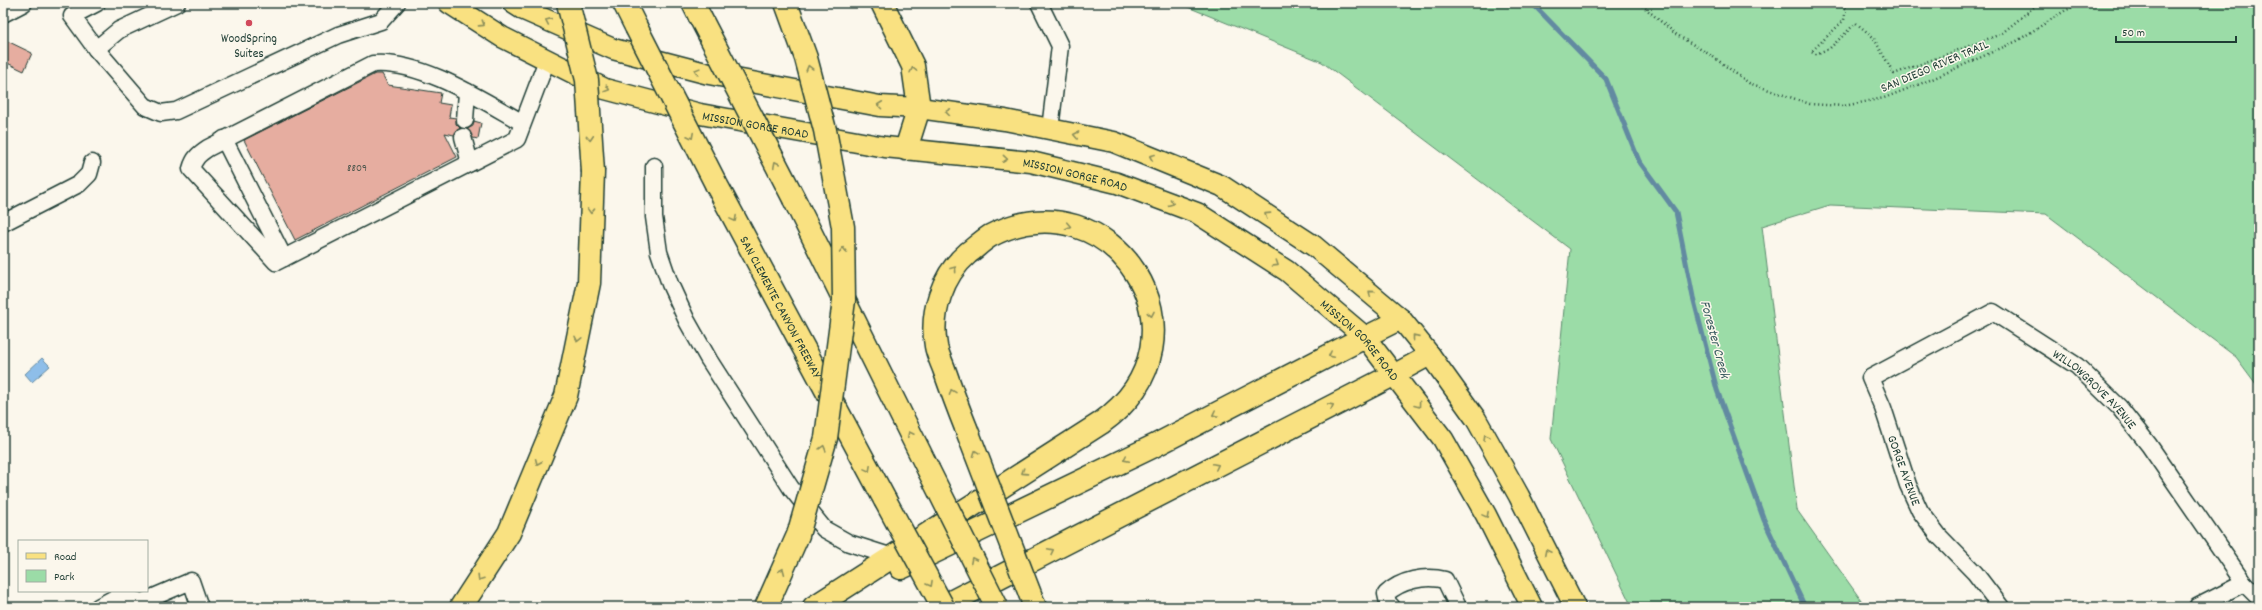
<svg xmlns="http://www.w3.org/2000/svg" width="2262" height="610" viewBox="0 0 2262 610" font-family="Dekko,sans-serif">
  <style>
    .green { fill: #9bdca7; stroke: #5d8c6e }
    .water { fill: #8ebee9; stroke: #628aa1 }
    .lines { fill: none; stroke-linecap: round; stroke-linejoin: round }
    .stream { stroke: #628aa1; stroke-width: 5 }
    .building { fill: #e6ada0; stroke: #1f3d34 }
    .minor-casing { stroke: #1f3d34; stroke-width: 19 }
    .major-casing { stroke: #1f3d34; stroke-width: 23 }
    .highway-casing { stroke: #1f3d34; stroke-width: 25 }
    .path { stroke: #1f3d34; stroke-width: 2.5; stroke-dasharray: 1 3; stroke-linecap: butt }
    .minor { stroke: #fbf7ec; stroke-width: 16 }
    .major { stroke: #f9e181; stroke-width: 20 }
    .highway { stroke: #f9e181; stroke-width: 22 }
    .highway-bridge-casing { stroke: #1f3d34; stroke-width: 25; stroke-linecap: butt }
    .highway-bridge { stroke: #f9e181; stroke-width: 22 }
    .oneway { stroke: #8c8f5a }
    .poi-dot { fill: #d1495b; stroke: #fbf7ec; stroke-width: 1.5 }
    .labels { text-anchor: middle; stroke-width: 3; stroke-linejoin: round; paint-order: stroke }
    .number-label { font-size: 11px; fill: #51594f }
    .poi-label { font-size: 13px; fill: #1f3d34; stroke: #fbf7ec }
    .street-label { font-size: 13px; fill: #1f3d34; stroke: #fbf7ec }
    .water-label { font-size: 14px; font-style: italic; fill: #3b5d61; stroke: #fbf7ec }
  </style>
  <rect width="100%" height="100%" fill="#fbf7ec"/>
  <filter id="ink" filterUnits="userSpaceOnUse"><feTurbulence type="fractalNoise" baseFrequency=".025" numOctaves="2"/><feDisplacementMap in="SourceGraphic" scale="8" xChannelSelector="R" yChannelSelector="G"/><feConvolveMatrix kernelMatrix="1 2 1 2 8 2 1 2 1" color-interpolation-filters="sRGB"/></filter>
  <g filter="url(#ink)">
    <path class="green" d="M1178,3H2259V388L2236,357L2046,214L1830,205L1762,226L1797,510L1866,607H1632L1551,439L1570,249L1322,62Z"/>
    <path class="water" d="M42,358L50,366L32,382L25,374Z"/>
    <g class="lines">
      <path class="stream" d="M1532,3L1606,79L1639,161L1676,212L1693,297L1717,390L1764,520L1805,607"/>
    </g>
    <path class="building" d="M3,39L32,53L24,71L3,61Z
      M375,74H382L388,85L441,93L439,103L451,105L449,117L456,118V124L460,128L454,135L445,133L457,157L295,240L244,140Z
      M474,121L481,123L478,139L473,138L467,129L473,126Z"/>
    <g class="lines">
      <defs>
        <g id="minor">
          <path d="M97,3L72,16L96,49L145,106L161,113L176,111L338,35L381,21L397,3"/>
          <path d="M1039,3L1060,46L1050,129"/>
          <path d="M3,14L24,3"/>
          <path d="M96,49L119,30L177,3"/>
          <path d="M465,120L467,92"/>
          <path d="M523,123C482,100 421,60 373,64L208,148C199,154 194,158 191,169L276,262L517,139L547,60"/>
          <path d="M463,137L470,163"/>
          <path d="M224,139L284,258"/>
          <path d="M654,166V217L659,252L670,284L687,321L709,360L791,488L824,529L849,543L893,557"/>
          <path d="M3,223L79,184L89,174L92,163"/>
          <path d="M98,607L120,595L142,602L191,581L200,607"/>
          <path d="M1392,607L1388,603L1386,594C1401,580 1425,575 1445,580L1458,607"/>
          <path id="s1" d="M2001,607L1975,573L1939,536L1920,511L1908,485L1883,408L1870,378L1993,312L2077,366L2119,407L2149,445L2244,583L2259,598"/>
          <path d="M2197,607L2244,583"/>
        </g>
        <g id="major">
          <path id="s2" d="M449,3L502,37L605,89L700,114L885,147L1031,162L1117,183L1197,213L1287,271L1365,337L1443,439L1486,515L1532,607"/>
          <path d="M513,3L524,10L613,49L709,74L880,106L919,108L1005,120L1114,142L1222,186L1314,246L1401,319L1430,355L1476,419L1519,496L1575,607"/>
          <path d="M1365,337L1401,319"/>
          <path d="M1395,374L1430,355"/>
        </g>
        <g id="highway">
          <path d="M624,3L636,27"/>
          <path d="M693,3L700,17"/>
          <path d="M882,3L913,66L919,108L906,149"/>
          <path id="s3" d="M716,184L885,500"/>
          <path d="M794,199L928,469"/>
          <path d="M901,568L1154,446L1365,337"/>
          <path d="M461,607L509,533L566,396L589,283L593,172"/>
          <path d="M814,607L1101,423C1221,337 1111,172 990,236C982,241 975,248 968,253C942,275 930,313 936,346C937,353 941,361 944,369C951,389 958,408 966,428"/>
          <path d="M941,607L1395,374"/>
        </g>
      </defs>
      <use href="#minor" class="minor-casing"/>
      <use href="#major" class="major-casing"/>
      <use href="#highway" class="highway-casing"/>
      <path class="path" d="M1639,3L1677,35L1712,56L1749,83L1810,104L1844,106L1884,98L1930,80L2017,41L2066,10L2086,3
        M1838,3L1846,9L1844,20L1811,52L1816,54L1830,48L1856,23L1873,37L1894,74L2001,34L2039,3"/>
      <use href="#minor" class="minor"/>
      <use href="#major" class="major"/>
      <use href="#highway" class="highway"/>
      <defs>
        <path id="highway-bridge" d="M568,3L587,80L593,172
          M700,17L794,199
          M636,27L716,184
          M966,428L1035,607
          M928,469L997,607
          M885,500L943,607
          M766,607L798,535L826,438L844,300L843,227L825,130L806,58L786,3"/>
      </defs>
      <use href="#highway-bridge" class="highway-bridge-casing"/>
      <use href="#highway-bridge" class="highway-bridge"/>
    </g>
    <defs><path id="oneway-chevron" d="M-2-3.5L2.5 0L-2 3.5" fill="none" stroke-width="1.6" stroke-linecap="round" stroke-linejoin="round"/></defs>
    <g class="oneway">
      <use href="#oneway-chevron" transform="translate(548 21) rotate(-156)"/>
      <use href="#oneway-chevron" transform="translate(482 24) rotate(33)"/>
      <use href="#oneway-chevron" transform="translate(809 68) rotate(-105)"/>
      <use href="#oneway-chevron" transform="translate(913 70) rotate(-103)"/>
      <use href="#oneway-chevron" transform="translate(697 71) rotate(-165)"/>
      <use href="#oneway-chevron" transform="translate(607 89) rotate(18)"/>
      <use href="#oneway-chevron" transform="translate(880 105) rotate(-173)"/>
      <use href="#oneway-chevron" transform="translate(948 112) rotate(-172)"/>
      <use href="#oneway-chevron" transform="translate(1076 135) rotate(-169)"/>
      <use href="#oneway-chevron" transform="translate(691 136) rotate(63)"/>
      <use href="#oneway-chevron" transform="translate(590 138) rotate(86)"/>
      <use href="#oneway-chevron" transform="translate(1152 157) rotate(-158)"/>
      <use href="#oneway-chevron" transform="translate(1005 159) rotate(6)"/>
      <use href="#oneway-chevron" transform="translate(776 164) rotate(-117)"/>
      <use href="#oneway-chevron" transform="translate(1171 203) rotate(21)"/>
      <use href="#oneway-chevron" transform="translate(591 211) rotate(92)"/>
      <use href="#oneway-chevron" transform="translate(1267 215) rotate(-147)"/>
      <use href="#oneway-chevron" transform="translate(734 219) rotate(62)"/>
      <use href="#oneway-chevron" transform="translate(1068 226) rotate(12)"/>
      <use href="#oneway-chevron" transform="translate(843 250) rotate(-91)"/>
      <use href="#oneway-chevron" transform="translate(1276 264) rotate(33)"/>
      <use href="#oneway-chevron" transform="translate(954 269) rotate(-54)"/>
      <use href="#oneway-chevron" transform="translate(1371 293) rotate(-140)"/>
      <use href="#oneway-chevron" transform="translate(1151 314) rotate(79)"/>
      <use href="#oneway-chevron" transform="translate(1415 337) rotate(-129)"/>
      <use href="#oneway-chevron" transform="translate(578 339) rotate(102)"/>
      <use href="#oneway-chevron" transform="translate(1331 355) rotate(153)"/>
      <use href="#oneway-chevron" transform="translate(952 392) rotate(-111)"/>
      <use href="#oneway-chevron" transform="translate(1418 405) rotate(53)"/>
      <use href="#oneway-chevron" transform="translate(1331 406) rotate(-27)"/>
      <use href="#oneway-chevron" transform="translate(1215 414) rotate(153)"/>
      <use href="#oneway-chevron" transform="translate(910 434) rotate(-116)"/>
      <use href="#oneway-chevron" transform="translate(1486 437) rotate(-120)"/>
      <use href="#oneway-chevron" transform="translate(823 448) rotate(-74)"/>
      <use href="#oneway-chevron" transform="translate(976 453) rotate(-111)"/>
      <use href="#oneway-chevron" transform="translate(1126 459) rotate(154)"/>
      <use href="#oneway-chevron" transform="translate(538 462) rotate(113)"/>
      <use href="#oneway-chevron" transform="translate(1216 466) rotate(-27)"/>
      <use href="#oneway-chevron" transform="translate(868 469) rotate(62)"/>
      <use href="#oneway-chevron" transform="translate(1024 472) rotate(147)"/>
      <use href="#oneway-chevron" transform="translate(1486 515) rotate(62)"/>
      <use href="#oneway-chevron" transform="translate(1051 551) rotate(-27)"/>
      <use href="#oneway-chevron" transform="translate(1547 552) rotate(-117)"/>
      <use href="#oneway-chevron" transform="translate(973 560) rotate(-117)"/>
      <use href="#oneway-chevron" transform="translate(782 571) rotate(-67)"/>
      <use href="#oneway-chevron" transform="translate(480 578) rotate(123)"/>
      <use href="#oneway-chevron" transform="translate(930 584) rotate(61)"/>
    </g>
  </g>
  <circle class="poi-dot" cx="249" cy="23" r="4"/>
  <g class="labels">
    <g class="number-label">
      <text x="357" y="171">8809</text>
    </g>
    <g class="poi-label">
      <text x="249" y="42">WoodSpring<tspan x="249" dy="15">Suites</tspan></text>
    </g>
    <g class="street-label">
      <text transform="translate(1934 65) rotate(-23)" y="5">SAN DIEGO RIVER TRAIL</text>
      <text dy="5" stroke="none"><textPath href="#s2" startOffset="333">MISSION GORGE ROAD</textPath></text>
      <text dy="5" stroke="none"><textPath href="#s2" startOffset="657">MISSION GORGE ROAD</textPath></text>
      <text dy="5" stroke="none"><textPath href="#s3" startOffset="139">SAN CLEMENTE CANYON FREEWAY</textPath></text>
      <text dy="5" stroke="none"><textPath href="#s2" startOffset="993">MISSION GORGE ROAD</textPath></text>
      <text dy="5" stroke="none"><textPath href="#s1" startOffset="536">WILLOWGROVE AVENUE</textPath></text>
      <text transform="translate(1905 470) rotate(70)" y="5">GORGE AVENUE</text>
    </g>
    <g class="water-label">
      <text transform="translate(1716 339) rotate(75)" y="5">Forester Creek</text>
    </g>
  </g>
  <rect width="2262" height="610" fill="none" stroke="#fbf7ec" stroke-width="16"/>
  <rect x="8" y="8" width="2246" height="594" fill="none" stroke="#1f3d34" stroke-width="1.5" filter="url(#ink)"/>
  <rect x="18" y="540" width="130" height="52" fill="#fbf7ec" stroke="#a3ada2"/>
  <rect x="26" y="553" width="20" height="6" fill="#f9e181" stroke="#a3ada2"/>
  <text x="54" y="560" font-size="12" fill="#1f3d34">Road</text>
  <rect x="26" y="570" width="20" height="12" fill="#9bdca7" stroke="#a3ada2"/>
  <text x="54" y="580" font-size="12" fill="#1f3d34">Park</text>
  <path d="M2116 36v6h120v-6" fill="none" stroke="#1f3d34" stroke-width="2"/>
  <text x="2122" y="36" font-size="12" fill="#1f3d34" stroke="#fbf7ec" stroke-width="3" paint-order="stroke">50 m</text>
</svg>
